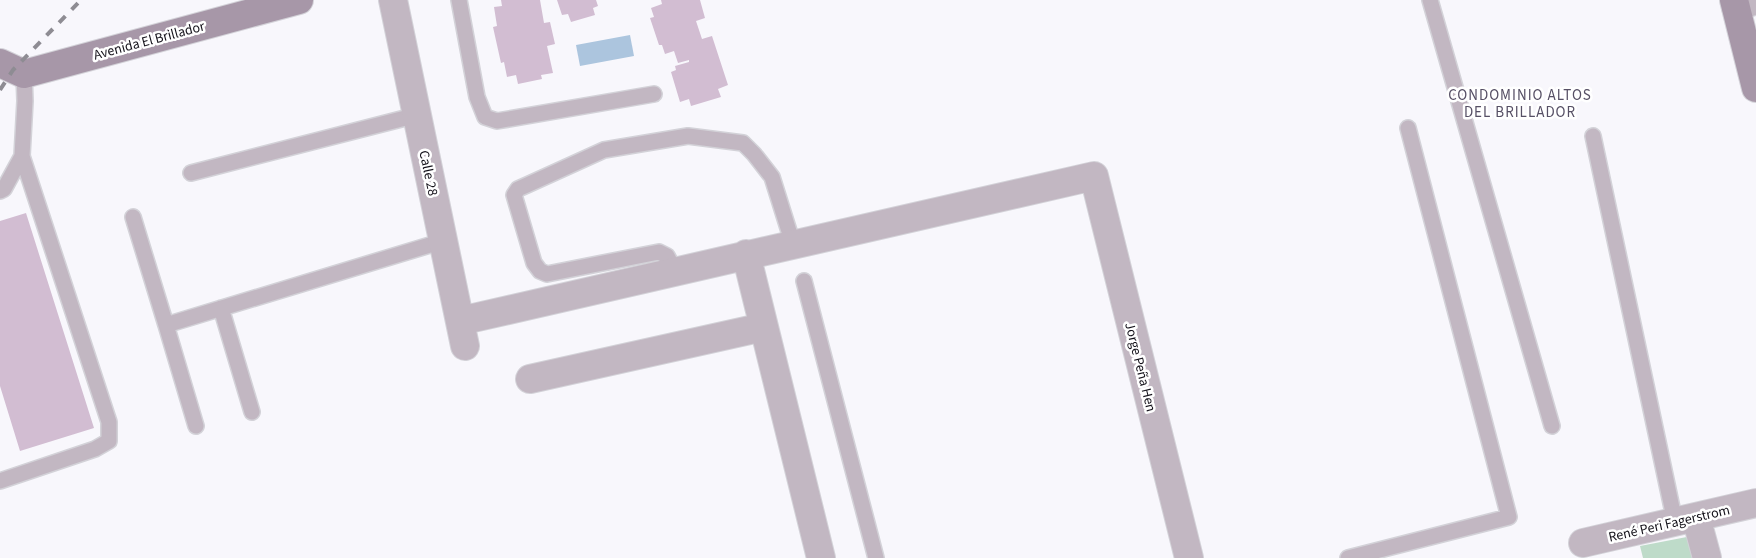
<svg xmlns="http://www.w3.org/2000/svg" width="1756" height="558" viewBox="0 0 1756 558" font-family="'Source Sans 3',sans-serif">
  <style>
    .green { fill: #bedbc9 }
    .water { fill: #acc5de }
    .building { fill: #d2bdd2 }
    .lines { fill: none; stroke-linecap: round; stroke-linejoin: round }
    .lane-casing { stroke: #d3d2d8; stroke-width: 18 }
    .street-casing { stroke: #d3d2d8; stroke-width: 30 }
    .secondary-casing { stroke: #d3d2d8; stroke-width: 30 }
    .lane { stroke: #c2b7c2; stroke-width: 15 }
    .street { stroke: #c2b7c2; stroke-width: 28 }
    .secondary { stroke: #a797a8; stroke-width: 28 }
    .rail { stroke: #8e8c93; stroke-width: 4; stroke-dasharray: 9 9; stroke-linecap: butt }
    .labels { text-anchor: middle; stroke-width: 5; stroke-linejoin: round; paint-order: stroke }
    .street-label { font-size: 14px; fill: #131119; stroke: #fff }
    .neighbourhood-label { font-size: 15px; letter-spacing: 1px; fill: #564f65; stroke: #fff }
  </style>
  <rect width="100%" height="100%" fill="#f8f7fc"/>
  <path class="green" d="M1692,536L1697,558H1643L1640,546Z"/>
  <path class="water" d="M630,35L634,56L580,66L576,45Z"/>
  <path class="building" d="M501,0H540L544,23L550,22L555,44L547,46L553,73L541,75L542,79L518,84L516,75L507,77L504,62L501,63L493,27L497,26L494,7L502,6Z
    M557,0H596L598,6L593,8L595,15L571,22L568,14L562,15Z
    M661,0H700L705,18L696,21L702,39L712,36L728,85L718,89L721,97L691,106L689,99L680,102L671,72L676,70L675,66L689,62V60L678,63L674,51L665,54L662,45H659L650,18L654,17L651,8L662,4Z
    M26,213L94,428L20,451L0,386V221Z"/>
  <g class="lines">
    <defs>
      <path id="lane" d="M459,0L477,97L485,117L497,121L654,94
        M1430,0L1552,426
        M1593,136L1675,522
        M191,173L417,115
        M0,191L4,189L22,156
        M133,217L166,325
        M675,271L667,256L659,252L547,274L540,271L534,263L514,195L518,189L527,185L604,150L688,136L743,143L754,154L772,177L793,244
        M804,281L876,558
        M221,308L252,412
        M196,426L166,325L443,241
        M0,481L95,449L109,441V422L22,156L25,101L24,74
        M1348,558L1509,517L1408,128"/>
      <path id="street" d="M393,0L465,346
        M1736,7L1756,0
        M746,254L821,558
        M460,321L1094,176L1189,558
        M530,379L764,327
        M1696,517L1707,558
        M1583,543L1756,503"/>
      <path id="secondary" d="M1734,0L1756,88
        M0,63L24,74L299,0"/>
    </defs>
    <use href="#lane" class="lane-casing"/>
    <use href="#street" class="street-casing"/>
    <use href="#secondary" class="secondary-casing"/>
    <use href="#lane" class="lane"/>
    <use href="#street" class="street"/>
    <use href="#secondary" class="secondary"/>
    <path class="rail" d="M0,90L13,70L81,0"/>
  </g>
  <g class="labels">
    <g class="street-label">
      <text transform="translate(149 40) rotate(-15)" y="5">Avenida El Brillador</text>
      <text transform="translate(429 173) rotate(78)" y="5">Calle 28</text>
      <text transform="translate(1141 367) rotate(76)" y="5">Jorge Peña Hen</text>
      <text transform="translate(1669 523) rotate(-13)" y="5">René Peri Fagerstrom</text>
    </g>
    <g class="neighbourhood-label">
      <text x="1520" y="100">CONDOMINIO ALTOS<tspan x="1520" dy="17">DEL BRILLADOR</tspan></text>
    </g>
  </g>
</svg>
